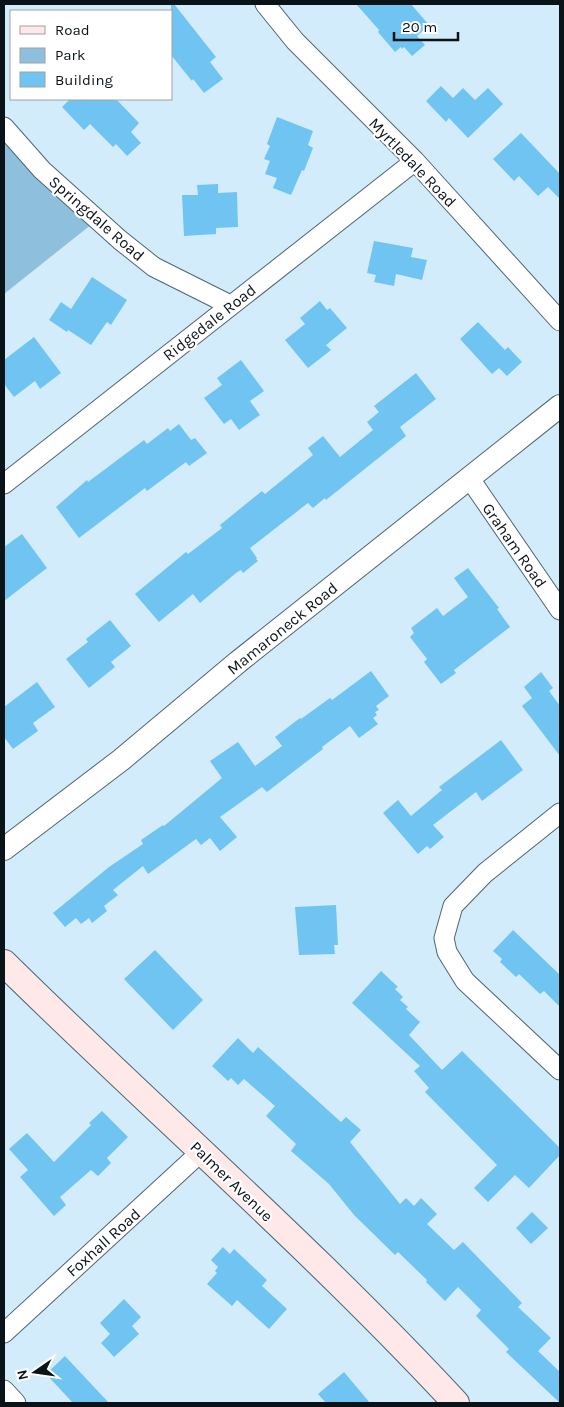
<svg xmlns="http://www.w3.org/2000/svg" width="564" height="1407" viewBox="0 0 564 1407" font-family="Karla,sans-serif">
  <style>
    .green { fill: #8ec0dd }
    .building { fill: #70c4f2 }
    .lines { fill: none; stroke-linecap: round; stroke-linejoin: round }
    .minor-casing { stroke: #4f6572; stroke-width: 21 }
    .tertiary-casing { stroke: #4f6572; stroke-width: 24 }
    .secondary-casing { stroke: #4f6572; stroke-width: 28 }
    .minor { stroke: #fff; stroke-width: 19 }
    .tertiary { stroke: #fff; stroke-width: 22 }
    .secondary { stroke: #fee8e8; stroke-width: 26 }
    .labels { text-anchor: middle; stroke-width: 4.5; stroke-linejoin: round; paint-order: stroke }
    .street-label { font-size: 16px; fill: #0a1318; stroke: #fff }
  </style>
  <rect width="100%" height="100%" fill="#d3ecfc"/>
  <path class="green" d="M4,122L97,220L4,294Z"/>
  <path class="building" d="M171,4H174L216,57L210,62L223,79L204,93L193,79L192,81L171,55Z
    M356,4H411L429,25L417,36L425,45L412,56L404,47L402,49L401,47L395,52L378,32L379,30Z
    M441,86L453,98L463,88L475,100L488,88L503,104L468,138L449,118L446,122L426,101Z
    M70,99H116L139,123L131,132L141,143L127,156L116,144L113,147L90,124L84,130L62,107Z
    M277,117L313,131L308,145L313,148L304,171L302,170L291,195L273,188L277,178L265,174L270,161L264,159L270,146L267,144Z
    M521,133L560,174V199L548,187L538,196L519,176L514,181L493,159Z
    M218,184V193L237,192L238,227L216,228V234L184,236L182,195H198L197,185Z
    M374,241L413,248L411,257L427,260L422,280L396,274L394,286L374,282L376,275L367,273Z
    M92,277L127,300L111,325L107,322L91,345L68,330L67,332L49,320L61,302L71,309Z
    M320,301L327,310L330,308L347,328L326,345L331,350L308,368L285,340L305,324L300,318Z
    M478,322L505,350L508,347L522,362L507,376L499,368L492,374L460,339Z
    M34,337L61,373L40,389L35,381L14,397L4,384V360Z
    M241,360L264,391L250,401L260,415L239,430L231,419L224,424L204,398L222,385L217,378Z
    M416,373L436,399L400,427L406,436L326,500L325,498L313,508L308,503L250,548L257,558L256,559L258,561L243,573L241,570L236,573L200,603L193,594L159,622L135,594L186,552L188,554L222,528L220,525L262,491L265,494L313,455L308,448L323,436L340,457L373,430L367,422L379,412L374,406Z
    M179,424L191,440L195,438L207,453L189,466L186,462L147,491L145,488L79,538L56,507L87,480L88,482L144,440L147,444L168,428L170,431Z
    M22,534L47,568L4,601V547Z
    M468,568L499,608L497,609L510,627L454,670L456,673L441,684L424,662L427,659L410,637L414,633L411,628L437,608L443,616L468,597L454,578Z
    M110,620L131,646L111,662L115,667L89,688L66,659L88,642L86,639Z
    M371,671L389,696L376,706L379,710L375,712L377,715L373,718L378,724L359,738L350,726L322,747L323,749L267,792L262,787L220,817L237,837L220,851L210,838L201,845L196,839L148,874L143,866L113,890L118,895L104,906L107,911L92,923L89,918L81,924L76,918L65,927L53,913L109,867L143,844L141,840L163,825L164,826L222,778L210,761L238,742L255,766L282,746L275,737L300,718L301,719L330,698L332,700Z
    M541,672L553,688L549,691L560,706V756L522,706L532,698L524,687Z
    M37,682L55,707L33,723L38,731L13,749L4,737V707Z
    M501,740L523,770L482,801L476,792L433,825L444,837L430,849L427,846L418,854L383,813L398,800L411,816L442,790L439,787Z
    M336,905L338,945H334L335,954L299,955L295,907Z
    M513,930L560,975V1007L544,991L540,994L519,974L516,977L500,962L502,959L493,951Z
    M155,950L203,1000L173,1030L124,979Z
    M381,971L398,987L395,989L403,997L400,1000L408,1007L406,1009L420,1022L409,1035L442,1070L462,1051L560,1148V1155L529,1188L515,1175L488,1202L474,1188L497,1165L425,1092L429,1088L414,1071L420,1066L352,1003Z
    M238,1038L253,1053L258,1047L341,1122L346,1117L361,1130L350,1142L400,1204L406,1198L414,1206L421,1198L437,1214L427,1224L454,1250L463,1242L522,1303L518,1307L551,1338L538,1351L560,1372V1403L506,1352L509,1349L476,1316L481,1310L458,1287L445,1301L426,1282L427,1280L398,1252L395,1255L354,1215L329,1184L291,1151L296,1144L266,1116L275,1106L244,1079L238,1085L231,1078L228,1081L212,1066Z
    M102,1111L128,1137L107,1158L111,1163L98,1176L91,1170L60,1197L66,1205L54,1216L20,1177L28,1170L9,1149L27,1133L54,1162L91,1125L89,1123Z
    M532,1212L548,1228L531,1244L516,1228Z
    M223,1247L230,1254L234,1249L267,1280L262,1286L287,1309L269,1329L237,1300L232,1306L207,1284L217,1273L215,1271L218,1267L211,1260Z
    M124,1299L141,1317L132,1326L139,1334L114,1357L101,1343L110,1334L100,1323Z
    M65,1356L109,1403H73L46,1374Z
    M344,1372L370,1403H326L318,1394Z"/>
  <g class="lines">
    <defs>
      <path id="minor" d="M265,4L295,41L415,161L560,321
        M4,127L42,170L120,240L154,267L230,305
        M470,479L560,610
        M4,484L415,161
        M560,813L485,873L453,906L444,938L447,952L465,981L560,1070
        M4,1333L202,1151
        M4,1390L16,1403"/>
      <path id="tertiary" d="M4,849L121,760L238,662L560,406"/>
      <path id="secondary" d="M4,963C153,1110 313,1249 456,1403"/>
    </defs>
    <use href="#minor" class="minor-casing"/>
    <use href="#tertiary" class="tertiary-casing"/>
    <use href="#secondary" class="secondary-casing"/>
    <use href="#minor" class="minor"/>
    <use href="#tertiary" class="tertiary"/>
    <use href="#secondary" class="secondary"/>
  </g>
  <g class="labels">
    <g class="street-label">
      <text transform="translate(413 162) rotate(46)" y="6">Myrtledale Road</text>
      <text transform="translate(97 218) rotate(41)" y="6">Springdale Road</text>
      <text transform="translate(209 322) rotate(-38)" y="6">Ridgedale Road</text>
      <text transform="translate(515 545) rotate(55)" y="6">Graham Road</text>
      <text transform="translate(282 628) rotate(-39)" y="6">Mamaroneck Road</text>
      <text transform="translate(232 1181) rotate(44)" y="6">Palmer Avenue</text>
      <text transform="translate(103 1242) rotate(-42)" y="6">Foxhall Road</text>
    </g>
  </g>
  <rect width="564" height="1407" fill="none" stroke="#0a1318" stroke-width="10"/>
  <rect x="10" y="10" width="162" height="90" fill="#ffffff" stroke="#9da1a3"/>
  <rect x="20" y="26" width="25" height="8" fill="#fee8e8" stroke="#9da1a3"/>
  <text x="55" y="35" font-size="15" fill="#0a1318">Road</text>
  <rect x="20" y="48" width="25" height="15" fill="#8ec0dd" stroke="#9da1a3"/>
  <text x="55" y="60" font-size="15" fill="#0a1318">Park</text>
  <rect x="20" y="72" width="25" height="15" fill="#70c4f2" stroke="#9da1a3"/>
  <text x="55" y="85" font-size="15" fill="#0a1318">Building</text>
  <g transform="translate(35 1372) rotate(257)" stroke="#ffffff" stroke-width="4" paint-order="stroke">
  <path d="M0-4L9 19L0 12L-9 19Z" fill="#0a1318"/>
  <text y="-8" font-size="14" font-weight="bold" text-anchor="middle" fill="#0a1318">N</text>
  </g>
  <path d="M394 32v8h64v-8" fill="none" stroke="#0a1318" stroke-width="2.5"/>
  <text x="402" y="32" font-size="15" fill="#0a1318" stroke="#ffffff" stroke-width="4" paint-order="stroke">20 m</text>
</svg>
